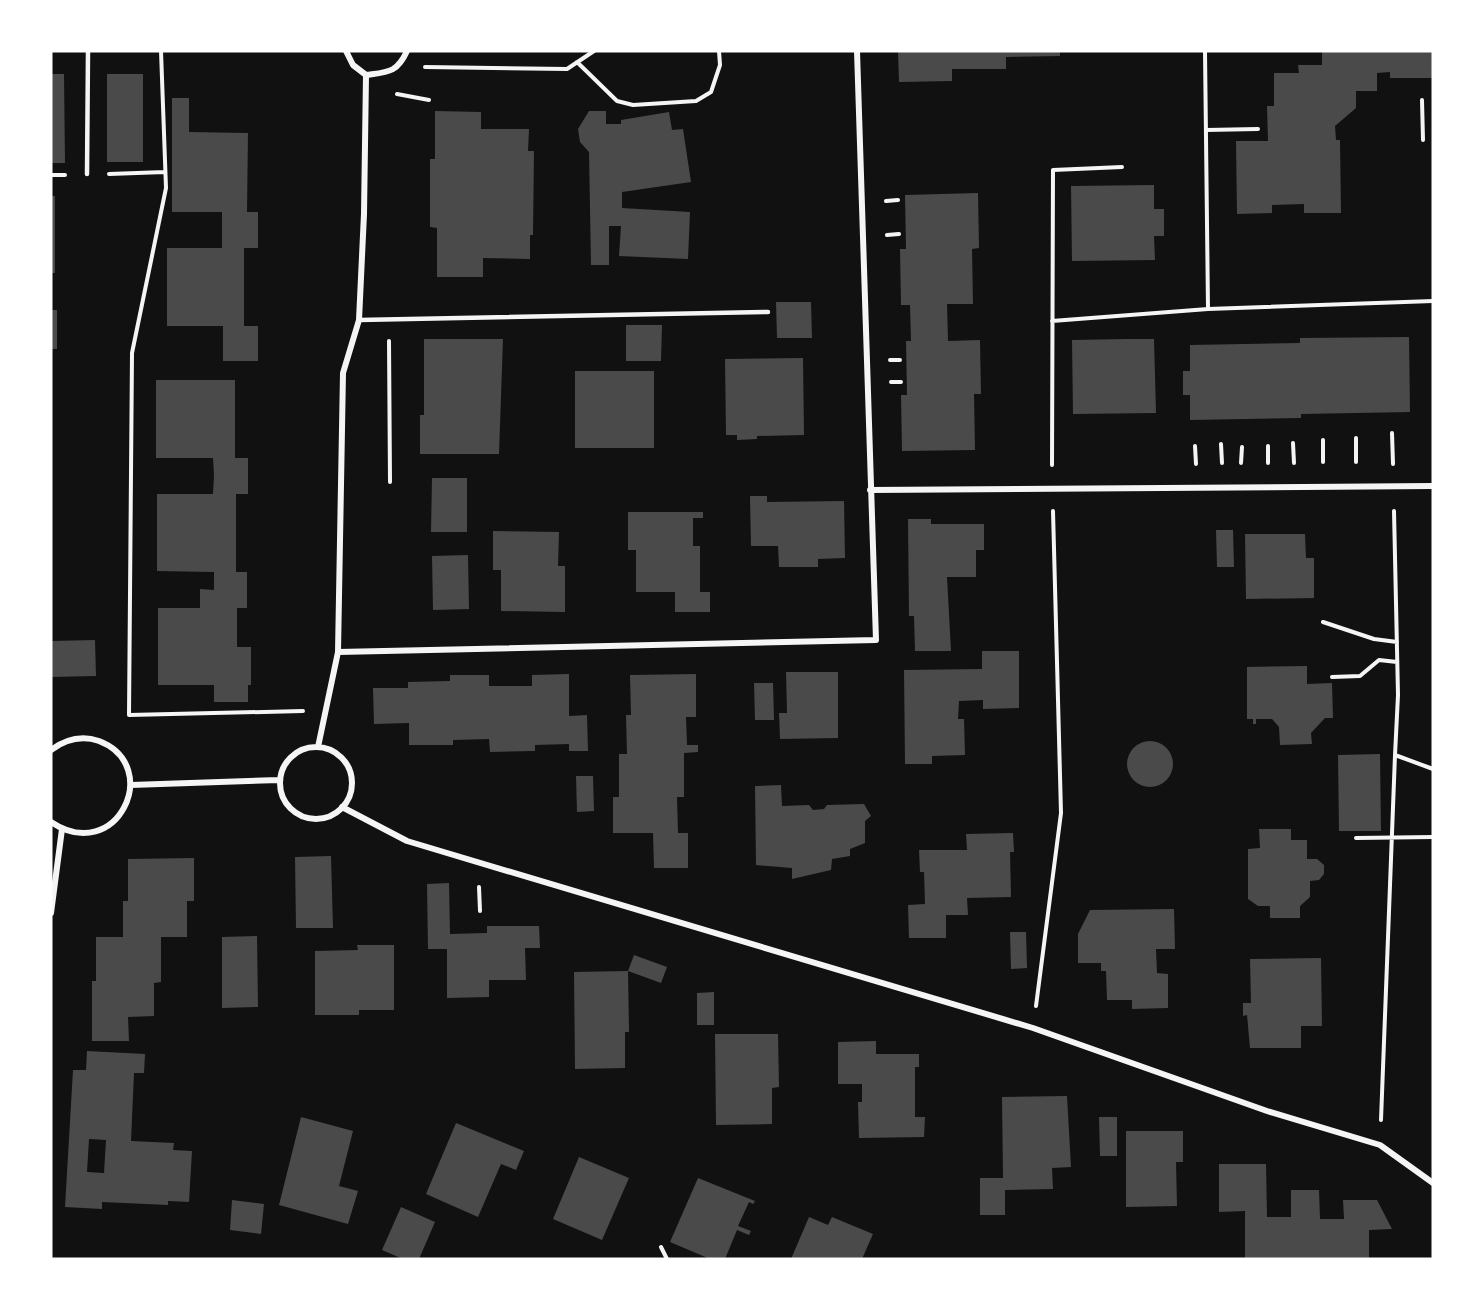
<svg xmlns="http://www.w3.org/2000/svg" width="1484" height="1310" viewBox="0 0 1484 1310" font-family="Poppins,sans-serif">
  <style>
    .building { fill: #4a4a4a; fill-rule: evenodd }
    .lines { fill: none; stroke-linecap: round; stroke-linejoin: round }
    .path { stroke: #f5f5f5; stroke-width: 4 }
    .service { stroke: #f5f5f5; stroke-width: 4.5 }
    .minor { stroke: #f5f5f5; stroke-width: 6 }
  </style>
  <rect width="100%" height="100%" fill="#111"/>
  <path class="building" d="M898,51H1060V56L1006,57V69H952V81L899,82Z
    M1322,51H1433V78H1390V72L1377,73V91H1356V108L1335,126L1336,140H1340L1341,213H1304V204L1272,205V213L1237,214L1236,141H1268L1267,106H1274V73H1299L1298,65H1322Z
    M51,74H64L65,163H51Z
    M107,74H143V162H107Z
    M172,98H189V132L248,133L247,212H258V248H244V326H258V361H223V326H167V248H222V212H172Z
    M435,111L481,112V129H529L528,151H534L533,235H530V259L483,258V277H437V228L430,227V159H435Z
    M589,111H606V124H621V120L669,112L672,130L683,129L691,182L622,192V208L690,212L688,259L619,256L621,226H609V265H591L589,152L580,142L578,129Z
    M1154,185V209H1164V236H1154L1155,260L1072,261L1071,186Z
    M978,193L979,248L972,249L973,304H947L948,341L980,340L981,394H974L975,450L902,451L901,395H907L906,341H911L910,305H901L900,249H906L905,195Z
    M51,196H55V273H51Z
    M776,302H811L812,338H777Z
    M51,310H57V349H51Z
    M626,325H662L661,361H626Z
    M1409,337L1410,412L1301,414V418L1190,420V395H1183V371H1190V345L1300,343V338Z
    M424,339H503L499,454H420V415H424Z
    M1127,339H1154L1156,413L1073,414L1072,340Z
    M803,358L804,435L757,436V439L737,440V435H726L725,359Z
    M575,371H654V448H575Z
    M156,380H235V458H248V494H236V572H247V608H237V647H251V685H248V702H214V685H158V608H200V589L214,590V572L157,571V494H213L214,475L213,458H156Z
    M432,478H467V532H431Z
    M750,496H767V502L844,501L845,558L818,559V567H779L778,546H751Z
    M628,512H703V518H693V546H700V592H710V612H675V592H636V550H628Z
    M908,519H931V524H984V550H976V577H947L951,651H915L914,616H909Z
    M1216,530H1233L1234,567H1217Z
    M493,531L559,532L558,566H565V612L501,611V570H493Z
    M1245,534H1305L1306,558H1314V598L1246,599Z
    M468,555L469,609L433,610L432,556Z
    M95,640L96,676L51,677V641Z
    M982,651H1019V708L983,709V700L959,701L958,719H964L965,755L932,756V764H905L904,670L982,669Z
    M1307,666V684L1332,683L1333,718H1325L1311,733L1312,744L1280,745L1279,727L1272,719H1256V724H1253V719H1247V667Z
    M786,672H838V738L780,739L779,713H787Z
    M569,674V716L587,715L588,751H569V744L535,745V751L490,752L489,739L453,740V745H409V723L374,724L373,688H408V682L450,681V675H489V686H532V675Z
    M696,674V717H686L687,745H698V752L684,753V797H677L678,833H688V868H654L653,833H613V797H619V754H627L626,715H631L630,675Z
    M754,683H773L774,720H755Z
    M1127 764a23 23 0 1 1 46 0a23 23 0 1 1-46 0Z
    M1380,754L1381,831H1339L1338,755Z
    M576,776H593L594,811L577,812Z
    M781,785L782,806L809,805L813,810L824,809L827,805L864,804L871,816L865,821V843L850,849V856L832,859L831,870L792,879V868L756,865L755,786Z
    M1259,829H1291V840H1307V859H1317L1324,865V874L1319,880L1310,881V897L1300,906V918H1270V906H1258L1248,899V849L1260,848Z
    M1013,833L1014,852H1010L1011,897L967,898L968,915H946V938H909L908,905L925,904L924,872H920L919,850H967L966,834Z
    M331,856L333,928H296L295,857Z
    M194,858V901H187V937H161V982L154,983V1016L128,1017L129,1041H92V981H96V937H123V901H128V859Z
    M449,883L450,934L487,933V926H539L540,948H525L526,980H489V997L447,998V949H428L427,884Z
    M1174,909L1175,949H1156L1157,973L1168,974V1008L1132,1009V1000H1107L1106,971H1101V963H1078V934L1090,910Z
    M1010,932H1026L1027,968L1011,969Z
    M257,936L258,1007L222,1008V937Z
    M357,945H394V1010H359V1015H315V951L358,950Z
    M634,955L667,967L661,983L628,971Z
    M1321,958L1322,1026H1301V1048H1250L1247,1015L1243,1016V1003H1251L1250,959Z
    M628,971L629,1032H625V1068L575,1069L574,972Z
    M714,992V1025H697V993Z
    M715,1034H778L779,1087L772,1088V1124L716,1125Z
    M876,1041V1054H919V1067H915V1117H925L924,1137L859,1138L858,1102H862V1084H838V1042Z
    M87,1051L145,1054L144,1073H134L131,1141L174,1143L173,1150L192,1151L189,1202L168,1201V1205L102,1202V1209L65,1207L73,1070H86ZM89,1139L106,1140L104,1173L87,1172Z
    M1067,1096L1071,1167L1052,1168L1053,1189L1005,1190V1215H980V1178H1003L1002,1097Z
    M301,1117L353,1131L339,1186L358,1191L348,1224L279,1205Z
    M1099,1117H1117V1156H1100Z
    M456,1123L524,1151L516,1170L501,1164L478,1217L426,1194Z
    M1126,1131H1183V1162H1176L1177,1206L1126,1207Z
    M579,1157L629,1178L602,1240L553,1219Z
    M1219,1164H1266L1267,1217H1291V1190H1319L1320,1219H1344L1343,1200H1377L1392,1229L1369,1230V1259H1245V1211L1219,1212Z
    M698,1178L755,1201L753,1204L749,1202L738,1226L751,1231L749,1235L737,1230L725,1259H710L670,1242Z
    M232,1200L264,1204L261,1234L230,1230Z
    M401,1207L435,1222L419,1259H403L382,1250Z
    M809,1217L828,1225L832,1217L873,1234L862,1259H791Z"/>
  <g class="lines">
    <path class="path" d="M161,51L166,188L132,353L129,715L303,711
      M1205,51L1208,309L1433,301
      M577,62L617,101L633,105L696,101L711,92L720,65L719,51
      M425,67L567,69L594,51
      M397,94L429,100
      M1422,100L1423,140
      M1206,130L1258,129
      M109,174L165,172
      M51,175H65
      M886,201L898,200
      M887,235L899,234
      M1052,321L1208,309
      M389,341L390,482
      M890,360H900
      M891,382H901
      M1392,433L1393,464
      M1356,438V462
      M1323,440V462
      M1293,443L1294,463
      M1221,444L1222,463
      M1195,446L1196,464
      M1268,446V463
      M1241,463L1242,447
      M1052,465L1053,170L1122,167
      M1394,511L1398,695L1395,755L1433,769
      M1323,622L1374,639L1397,642
      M1332,677L1360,676L1379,660L1397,662
      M1356,838L1433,837
      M479,887L480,911
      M1036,1006L1061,813L1053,511
      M1381,1120L1395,755
      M661,1247L667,1259"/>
    <path class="service" d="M87,174L88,51
      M359,320L768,312"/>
    <path class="minor" d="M346,51L353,65L366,75C388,72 397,73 407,51
      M870,490L1433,486
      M338,652L876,640L857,51
      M280 783a36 36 0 1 1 72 0a36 36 0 1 1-72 0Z
      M318,747L338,652L343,373L359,320L364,214L366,75
      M51,750C66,739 81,735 99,741C164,766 117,866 51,822
      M131,785L279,780
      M342,807L407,841L1033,1028L1267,1111L1380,1145L1433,1183
      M51,913L62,829"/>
  </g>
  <rect width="1484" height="1310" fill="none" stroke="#ffffff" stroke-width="105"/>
</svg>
